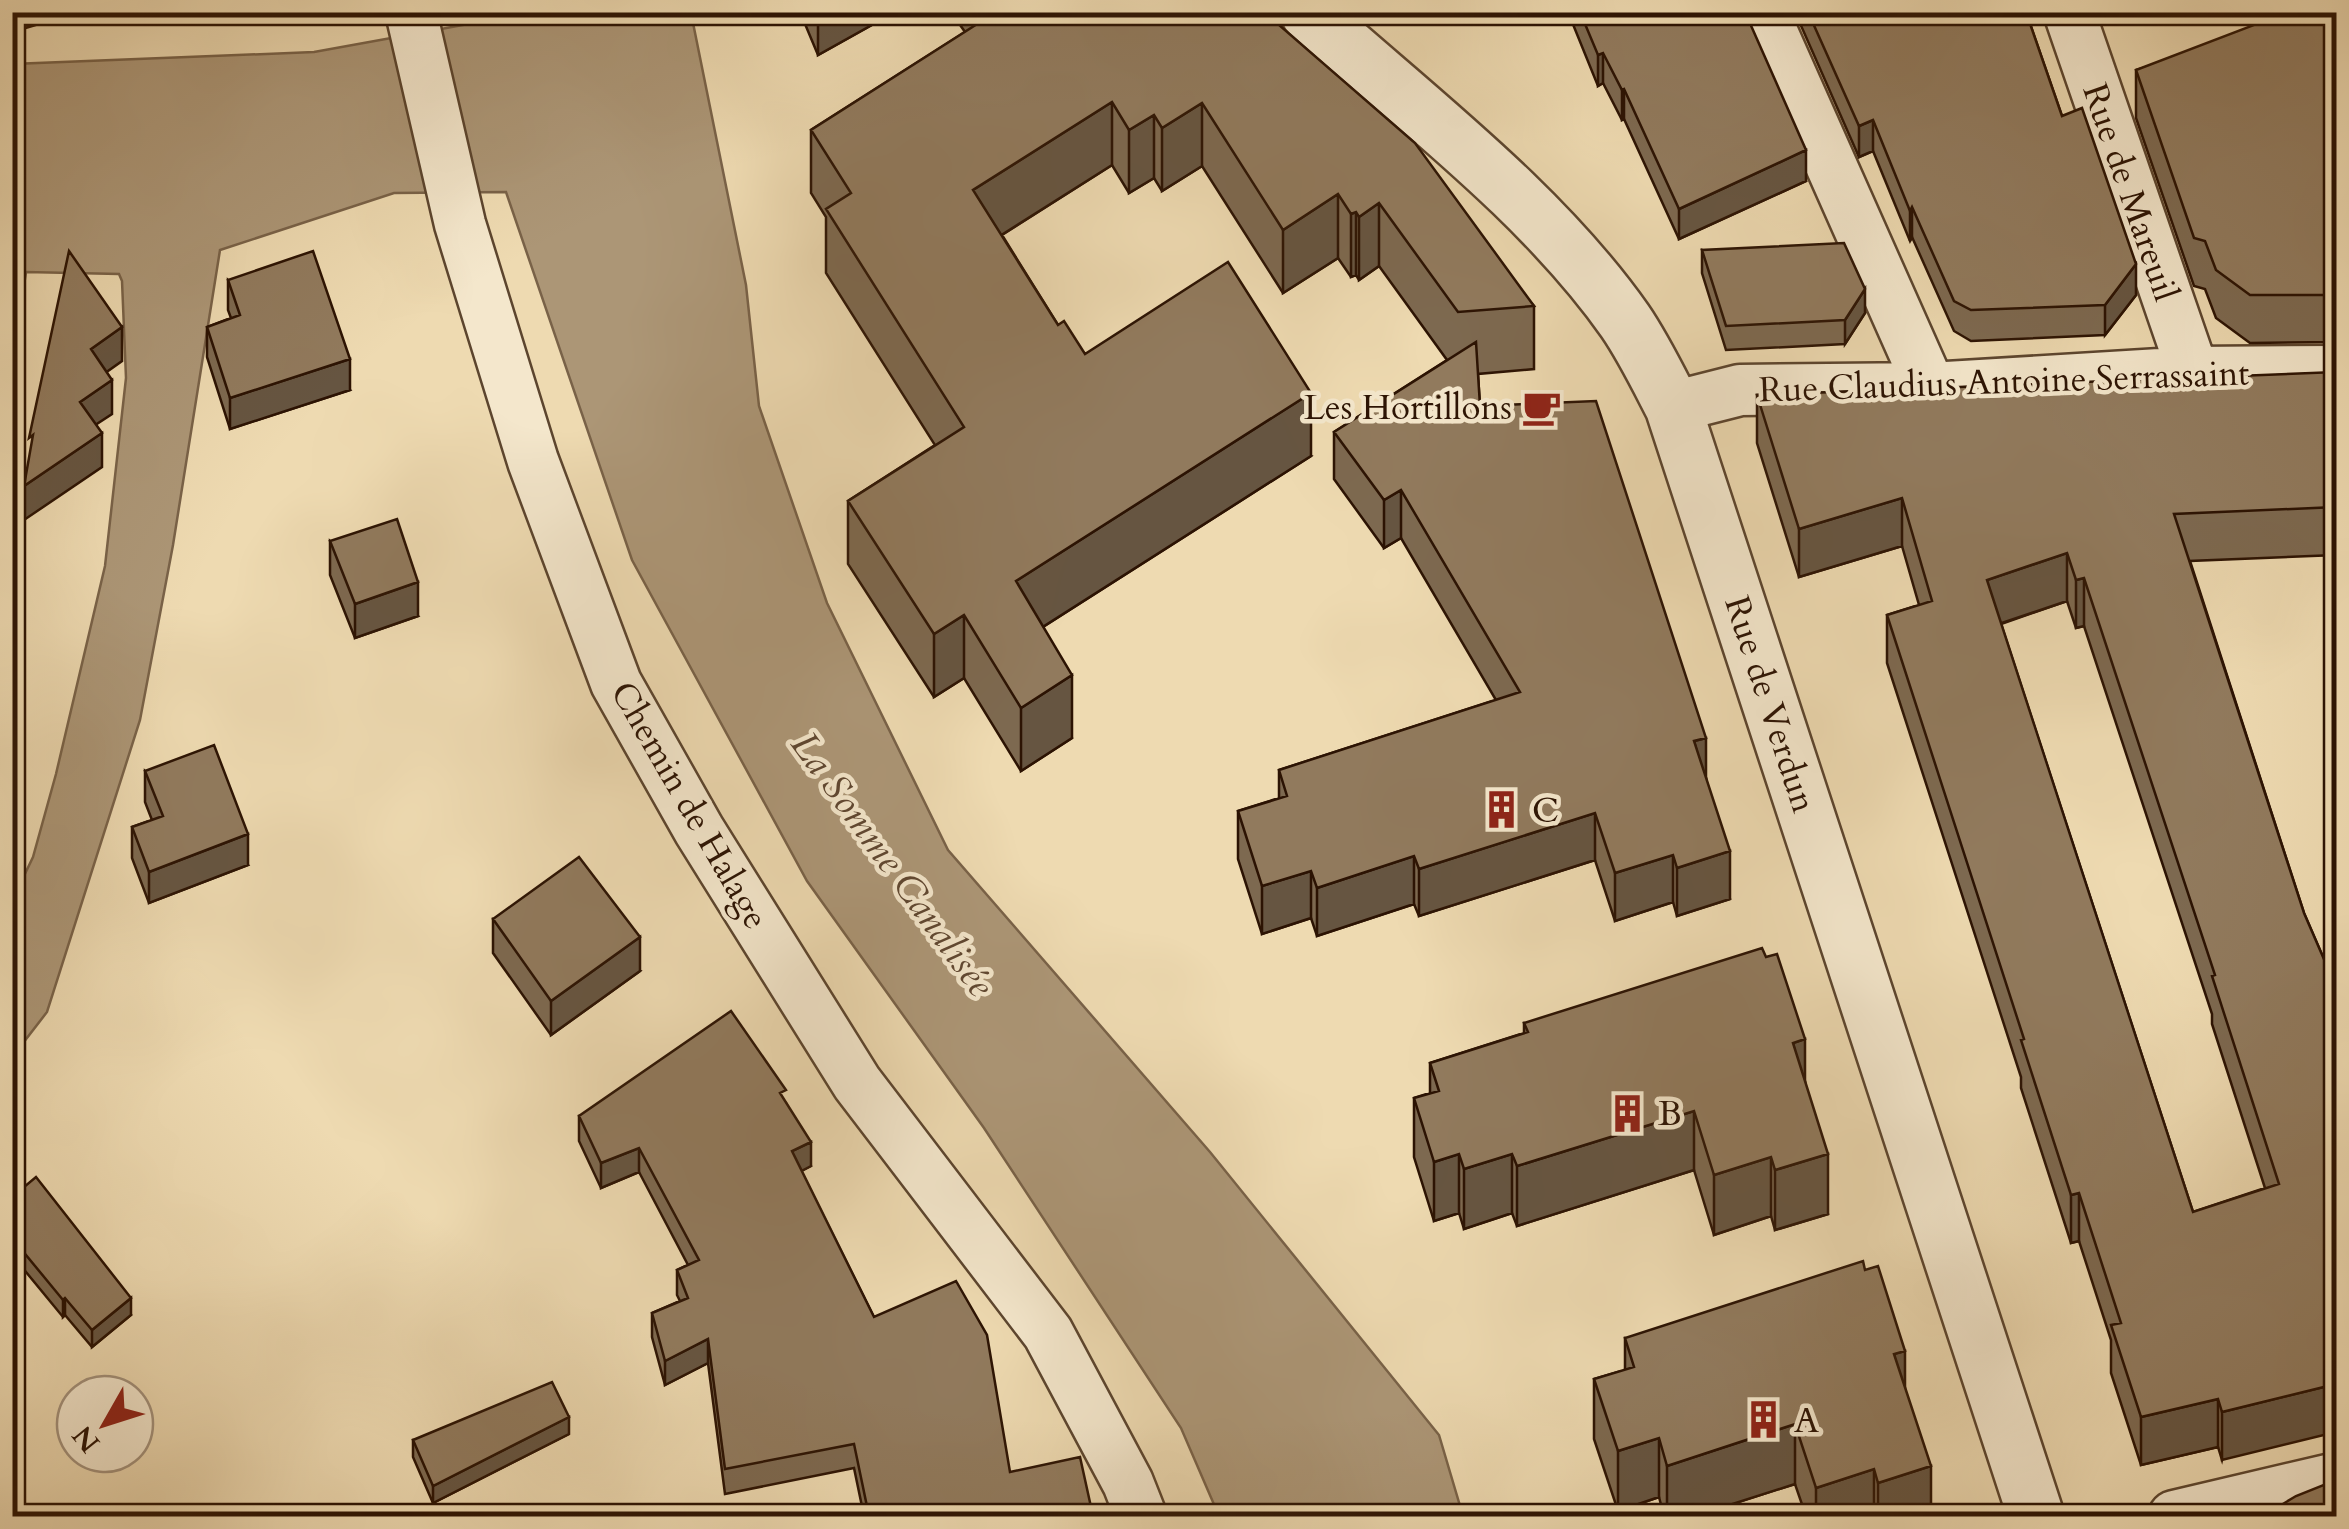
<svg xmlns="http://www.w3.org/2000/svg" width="2349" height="1529" viewBox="0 0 2349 1529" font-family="Cardo,serif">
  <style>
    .water { fill: #ac9676; stroke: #796248; stroke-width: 2.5 }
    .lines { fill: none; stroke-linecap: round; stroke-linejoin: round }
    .minor-casing { stroke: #5c452e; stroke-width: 55 }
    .tertiary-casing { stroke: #5c452e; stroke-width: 60 }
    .minor { stroke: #f4e7cc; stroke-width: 50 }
    .tertiary { stroke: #f4e7cc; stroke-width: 55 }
    .wall { fill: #7d6950; stroke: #2c1303; stroke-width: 2.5; fill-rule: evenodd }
    .shaded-wall { fill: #665541; stroke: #2c1303; stroke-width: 2.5 }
    .building { fill: #917a5d; stroke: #2c1303; stroke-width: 2.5; fill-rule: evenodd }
    .labels { text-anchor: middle; stroke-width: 9; stroke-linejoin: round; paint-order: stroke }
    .street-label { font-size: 35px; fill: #2c1303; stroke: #f4e7cc }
    .poi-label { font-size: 35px; fill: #2c1303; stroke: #f4e7cc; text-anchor: start }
    .water-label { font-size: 38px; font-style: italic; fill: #5f4731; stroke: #f4e7cc }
  </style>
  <rect width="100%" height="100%" fill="#eedab1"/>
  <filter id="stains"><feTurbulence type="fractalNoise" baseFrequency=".002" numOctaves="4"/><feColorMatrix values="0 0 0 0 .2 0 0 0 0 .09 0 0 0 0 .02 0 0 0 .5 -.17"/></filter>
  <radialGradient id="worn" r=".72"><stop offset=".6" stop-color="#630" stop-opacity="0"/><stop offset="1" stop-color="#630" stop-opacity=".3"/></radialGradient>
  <path class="water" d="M461,13H691L746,285L759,406L827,603L948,850L1210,1152L1439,1435L1463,1516H1219L1181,1428L984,1128L807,881L632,560L506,192L394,193L220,250L173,545L140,720L47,1012L13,1056V899L33,857L56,774L105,566L126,378L122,281L119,274L26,272L13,359V64L314,52L463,25Z"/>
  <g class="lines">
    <defs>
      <path id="minor" d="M411,12L460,224L533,461L616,683L699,830L857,1083L1048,1333L1128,1483L1141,1516
        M1763,12L1930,388
        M2069,12L2193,372
        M1673,407L1740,390L1930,388L2193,372L2336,371
        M2174,1516L2336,1478"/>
      <path id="tertiary" d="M1308,12C1414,107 1543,204 1625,321C1643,347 1658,378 1673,407L2036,1516"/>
    </defs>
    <use href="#minor" class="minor-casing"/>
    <use href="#tertiary" class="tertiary-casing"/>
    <use href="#minor" class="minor"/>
    <use href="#tertiary" class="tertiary"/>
  </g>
  <path class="wall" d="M800,12H895L818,55Z
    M951,12H1264L1534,306V369L1478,374L1480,406L1706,778L1730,899L1677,916L1673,902L1615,921L1595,860L1419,916L1414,904L1317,936L1311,918L1262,934L1238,859V811L1279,798V770L1496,700L1401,538L1384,548L1334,479V432L1447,360L1379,266L1359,280L1356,275L1351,277L1338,258L1283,293L1202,166L1162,191L1154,178L1129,193L1112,165L1002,235L1058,325L1085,354L1311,456L1043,627L1072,738L1021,771L964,678L934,697L848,564V501L935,445L826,273V217L811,193V130L965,32Z
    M1568,12H1745L1806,181L1679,239L1624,119L1622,120L1603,83L1598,86Z
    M1795,12H2026L2062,116L2136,295L2105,335L1971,341L1954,331L1912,237L1910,241L1873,151L1859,157Z
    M2336,12V342L2250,343L2216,318L2205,289L2194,286L2136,118V70Z
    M1702,250L1865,313L1845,344L1726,350L1702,273Z
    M228,280L350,390L230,429L207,357V327L231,318L228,310Z
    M2336,351V555L2190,561L2304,913L2336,987L2222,1460L2218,1447L2141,1465L2111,1373V1340L2079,1241L2071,1243L2021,1088V1077L1887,663V615L1919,605L1902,546L1799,577L1757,443V395L2331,373V352ZM2067,601L2076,628L2084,626L2212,1014V1024L2265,1188L2193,1212L2001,624Z
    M330,541L418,616L355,638L330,575Z
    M145,771L248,865L149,903L132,858V827L152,820L145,802Z
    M493,919L640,971L551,1035L493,953Z
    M1524,1023L1805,1082L1828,1214L1775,1230L1771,1216L1714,1235L1694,1170L1517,1226L1512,1213L1464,1229L1459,1213L1434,1221L1414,1157V1098L1430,1093V1063L1524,1033Z
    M786,1103L811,1166L801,1171L874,1317L1010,1472L1093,1516H864L854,1468L725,1494L708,1363L665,1385L652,1337V1313L680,1301L677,1295V1270L688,1265L639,1172L601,1188L579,1141V1116Z
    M12,1197L131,1315L92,1347L65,1315L63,1317L12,1255Z
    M1625,1338L1905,1390L1931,1516H1806L1795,1484L1695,1516H1664L1659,1497L1618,1511L1594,1439V1379L1625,1370Z
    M569,1434L433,1503L413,1457V1440Z"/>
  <path class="shaded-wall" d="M12,12H69V15L12,32Z
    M818,12H895L818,55Z
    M1603,53V83L1598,86V55Z
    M1624,89V119L1622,120V90Z
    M1112,102V165L973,253V190Z
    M1202,103V166L1162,191V128Z
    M1154,115V178L1129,193V130Z
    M1873,120V151L1859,157V126Z
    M1806,150V181L1679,239V209Z
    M1338,194V258L1283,293V230Z
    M1379,203V266L1359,280V217Z
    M1912,207V237L1910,241V211Z
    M1356,212V275L1351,277V214Z
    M2136,264V295L2105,335V305Z
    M1865,289V313L1845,344V320Z
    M122,327V361L91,383V349Z
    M350,359V390L230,429V398Z
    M112,380V414L80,435V402Z
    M1311,393V456L1016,644V581Z
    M102,433V467L24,520V486Z
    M1401,490V538L1384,548V500Z
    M1902,498V546L1799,577V529Z
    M2067,553V601L1987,628V580Z
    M2084,578V626L2076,628V580Z
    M418,582V616L355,638V604Z
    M964,615V678L934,697V634Z
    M1072,675V738L1021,771V708Z
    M1706,738V786L1694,741Z
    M1595,813V860L1419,916V869Z
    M248,834V865L149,903V872Z
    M1730,851V899L1677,916V868Z
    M1673,855V902L1615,921V873Z
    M1414,856V904L1317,936V888Z
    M1311,871V918L1262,934V886Z
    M640,937V971L551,1035V1001Z
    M1805,1039V1099L1793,1043Z
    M1694,1111V1170L1517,1226V1166Z
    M811,1142V1166L792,1176V1151Z
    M639,1148V1172L601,1188V1163Z
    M1459,1154V1213L1434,1221V1162Z
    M1512,1154V1213L1464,1229V1169Z
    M1828,1154V1214L1775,1230V1170Z
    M1771,1157V1216L1714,1235V1175Z
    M2079,1193V1241L2071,1243V1195Z
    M65,1298V1315L63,1317V1300Z
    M131,1298V1315L92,1347V1330Z
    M708,1339V1363L665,1385V1361Z
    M1905,1351V1411L1894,1354Z
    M2336,1384V1432L2222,1460V1412Z
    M2218,1399V1447L2141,1465V1417Z
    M569,1417V1434L433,1503V1486Z
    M1795,1424V1484L1695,1516H1667V1466Z
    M1659,1438V1497L1618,1511V1451Z
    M1931,1466V1516H1878V1483Z
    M1874,1469V1516H1816V1488Z"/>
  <path class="building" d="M996,12H1264L1415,143L1534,306L1458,312L1379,203L1359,217L1356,212L1351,214L1338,194L1283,230L1202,103L1162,128L1154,115L1129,130L1112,102L973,190L1058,325L1064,321L1085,354L1228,262L1311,393L1016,581L1072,675L1021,708L964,615L934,634L848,501L964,427L826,209L851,193L811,130Z
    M1580,12H1745L1806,150L1679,209L1624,89L1622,90L1603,53L1598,55Z
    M1808,12H2026L2062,116L2082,108L2136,264L2105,305L1971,310L1954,301L1912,207L1910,211L1873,120L1859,126Z
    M2288,12H2336V295H2250L2216,270L2205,241L2194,238L2136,70Z
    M1844,243L1865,289L1845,320L1726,326L1702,250Z
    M69,251L122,327L91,349L112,380L80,402L102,433L24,486L33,435L29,438Z
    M313,251L350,359L230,398L207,327L240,315L228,280Z
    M1476,342L1480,406L1596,401L1706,738L1694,741L1730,851L1677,868L1673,855L1615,873L1595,813L1419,869L1414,856L1317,888L1311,871L1262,886L1238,811L1287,796L1279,770L1520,692L1401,490L1384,500L1334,432Z
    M2336,372V507L2174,514L2304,913L2336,987V1384L2222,1412L2218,1399L2141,1417L2111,1325L2121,1323L2079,1193L2071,1195L2021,1040L2024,1039L1887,615L1932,601L1902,498L1799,529L1757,395ZM2067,553L2076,580L2084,578L2215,975L2212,976L2279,1184L2193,1212L1987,580Z
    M397,519L418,582L355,604L330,541Z
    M214,745L248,834L149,872L132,827L163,816L145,771Z
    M579,857L640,937L551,1001L493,919Z
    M1762,948L1766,957L1777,954L1805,1039L1793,1043L1828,1154L1775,1170L1771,1157L1714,1175L1694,1111L1517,1166L1512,1154L1464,1169L1459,1154L1434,1162L1414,1098L1439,1091L1430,1063L1528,1032L1524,1023Z
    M731,1011L786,1090L780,1093L811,1142L792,1151L874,1317L956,1281L987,1335L1010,1472L1080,1457L1093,1516H869L854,1444L725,1469L708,1339L665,1361L652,1313L688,1298L677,1270L699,1260L639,1148L601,1163L579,1116Z
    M36,1177L131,1298L92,1330L65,1298L63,1300L12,1238V1197Z
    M1863,1261L1865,1270L1878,1266L1905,1351L1894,1354L1931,1466L1878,1483L1874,1469L1816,1488L1795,1424L1667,1466L1659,1438L1618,1451L1594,1379L1634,1367L1625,1338Z
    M552,1382L569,1417L433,1486L413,1440Z
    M2336,1480V1516H2263L2296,1496Z"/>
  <defs>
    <symbol id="cafe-bare" viewBox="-9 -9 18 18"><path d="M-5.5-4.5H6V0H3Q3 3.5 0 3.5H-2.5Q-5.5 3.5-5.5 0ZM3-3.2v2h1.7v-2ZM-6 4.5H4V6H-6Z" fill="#8f2418" stroke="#f4e7cc" stroke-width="2.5" paint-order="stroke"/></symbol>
    <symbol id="building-bare" viewBox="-9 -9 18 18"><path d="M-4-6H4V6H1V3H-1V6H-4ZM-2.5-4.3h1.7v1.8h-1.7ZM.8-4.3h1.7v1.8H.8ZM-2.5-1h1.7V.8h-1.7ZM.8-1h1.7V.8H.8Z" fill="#8f2418" stroke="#f4e7cc" stroke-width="2.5" paint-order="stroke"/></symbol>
  </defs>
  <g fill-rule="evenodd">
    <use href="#cafe-bare" x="1514" y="380" width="55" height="55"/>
    <use href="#building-bare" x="1474" y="782" width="55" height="55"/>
    <use href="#building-bare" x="1600" y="1086" width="55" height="55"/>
    <use href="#building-bare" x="1736" y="1392" width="55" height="55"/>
  </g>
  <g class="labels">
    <g class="street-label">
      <text transform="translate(2131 192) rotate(71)" y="12">Rue de Mareuil</text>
      <text transform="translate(2004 381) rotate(-2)" y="12">Rue Claudius Antoine Serrassaint</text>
      <text transform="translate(1771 704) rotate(72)" y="12">Rue de Verdun</text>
      <text transform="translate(690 805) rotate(60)" y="12">Chemin de Halage</text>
    </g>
    <g class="poi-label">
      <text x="1512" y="419" text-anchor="end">Les Hortillons</text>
      <text x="1532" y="822">C</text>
      <text x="1658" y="1125">B</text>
      <text x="1794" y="1432">A</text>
    </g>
    <g class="water-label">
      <text transform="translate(893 864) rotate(54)" y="13">La Somme Canalisée</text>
    </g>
  </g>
  <rect width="2349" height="1529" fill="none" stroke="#eedab1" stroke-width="50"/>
  <rect x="15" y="15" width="2319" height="1499" fill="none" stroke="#2c1303" stroke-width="5"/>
  <rect x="25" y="25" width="2299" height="1479" fill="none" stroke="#2c1303" stroke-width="2.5"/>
  <g transform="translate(105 1424) rotate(231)"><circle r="48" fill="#f4e7cc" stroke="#a4927c" stroke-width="2.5"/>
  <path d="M0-8L18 38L0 25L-18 38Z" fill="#8f2418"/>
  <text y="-15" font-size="28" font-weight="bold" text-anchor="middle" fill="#2c1303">N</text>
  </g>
  <rect width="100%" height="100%" filter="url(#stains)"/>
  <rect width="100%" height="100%" fill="url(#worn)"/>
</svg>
